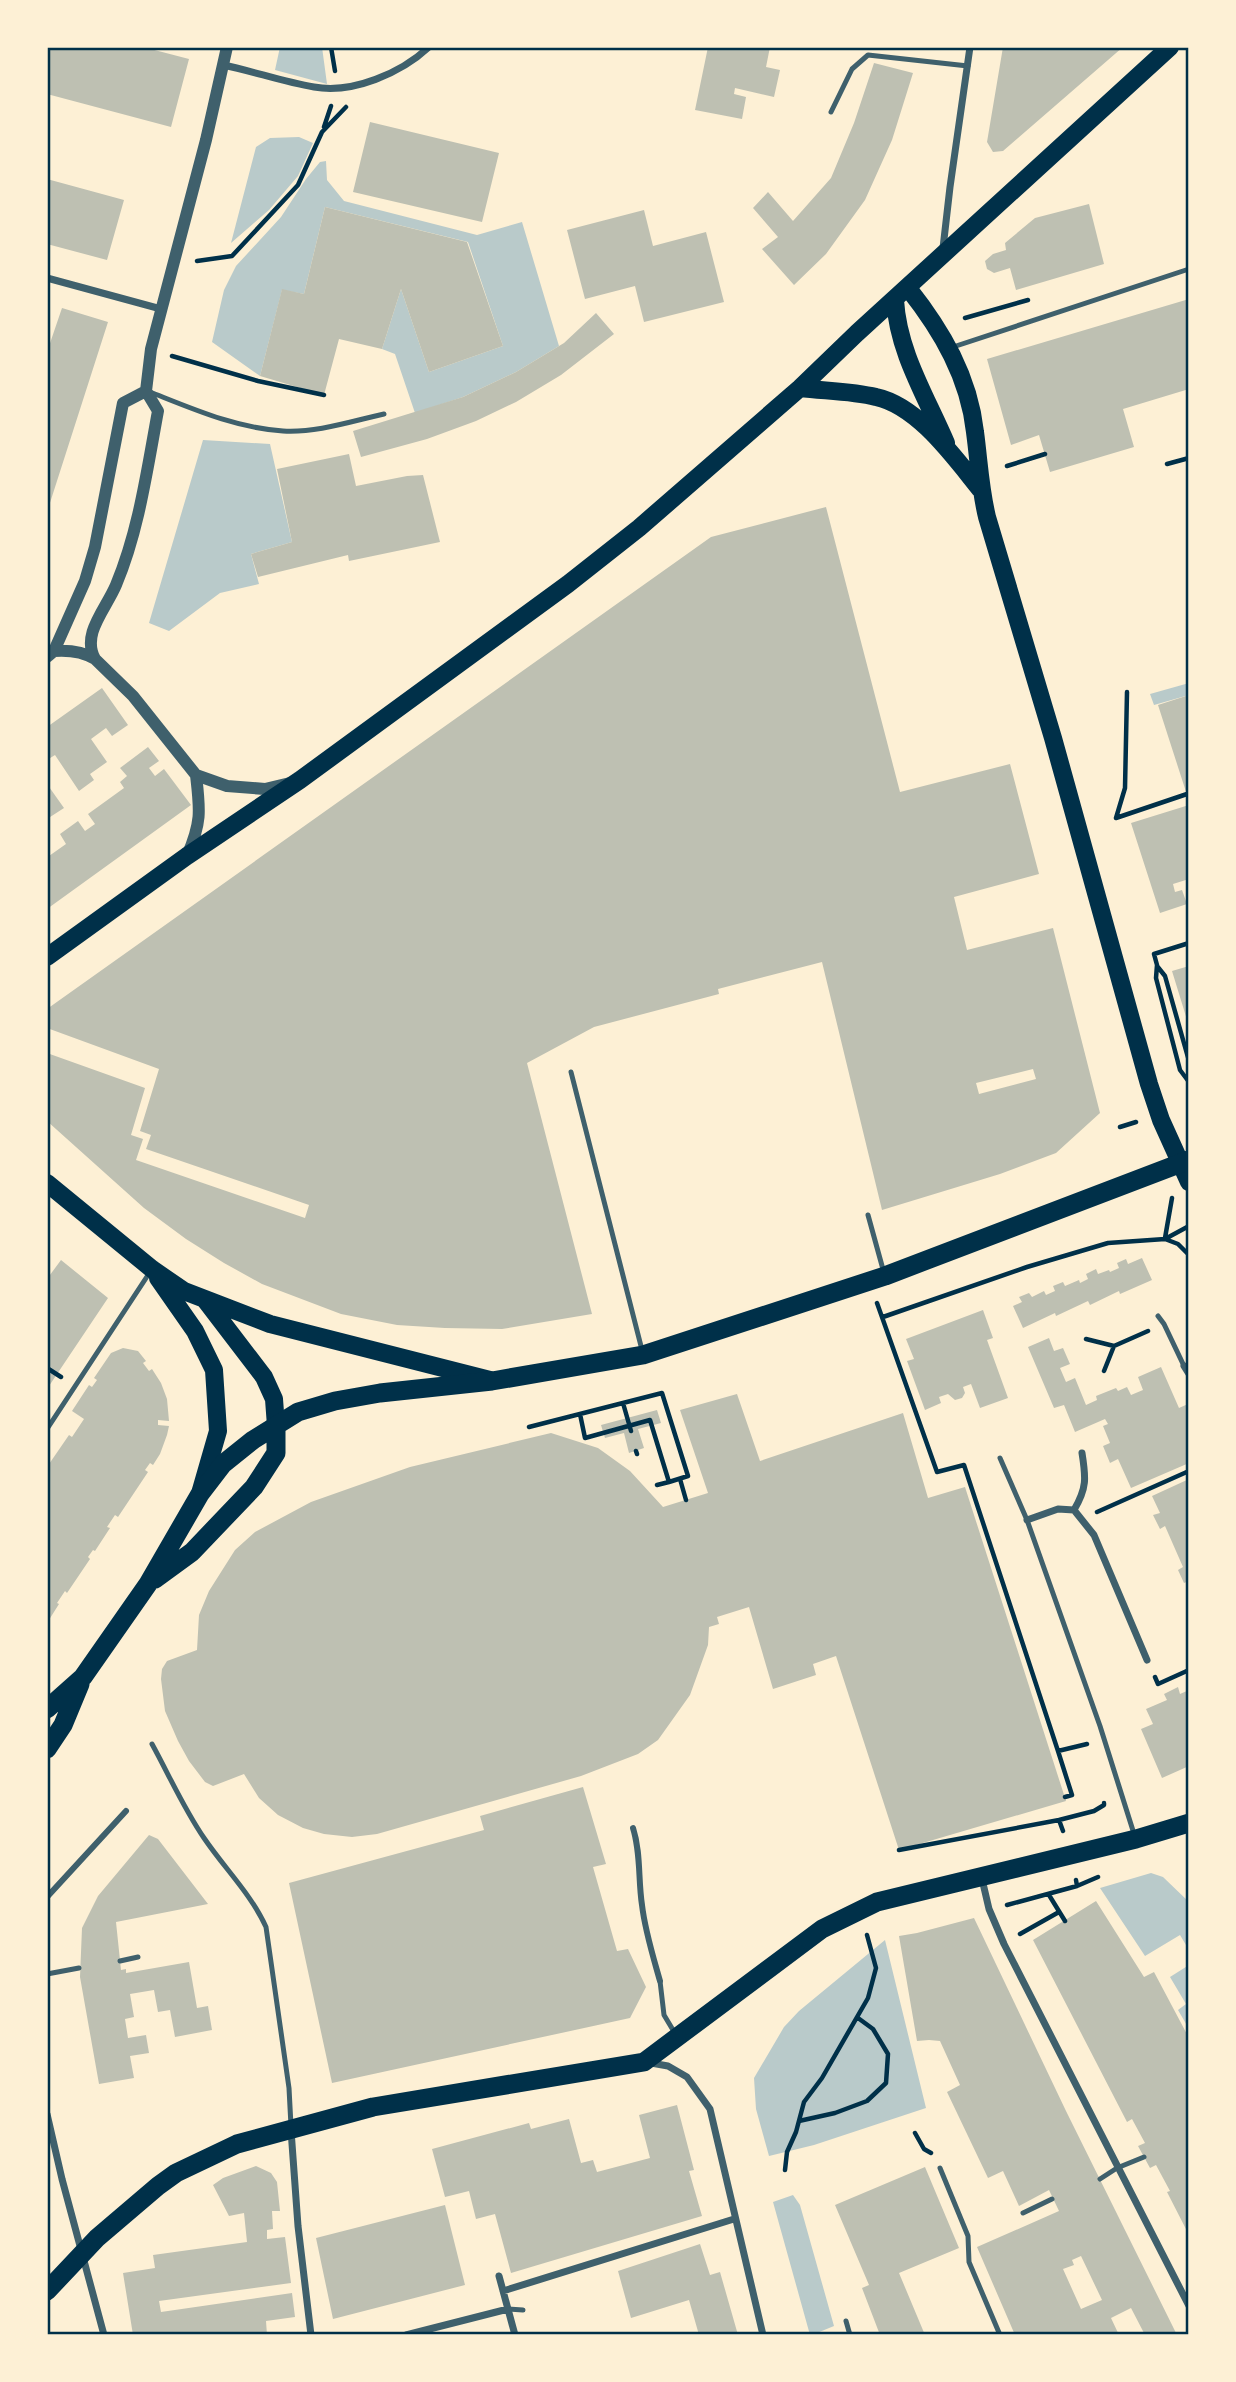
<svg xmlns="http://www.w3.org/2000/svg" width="1236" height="2382" viewBox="0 0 1236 2382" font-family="'Open Sans',sans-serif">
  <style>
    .green { fill: #b9caca }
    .building { fill: #bec0b2; fill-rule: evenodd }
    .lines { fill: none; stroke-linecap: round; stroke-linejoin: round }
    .path { stroke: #003049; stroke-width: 4.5 }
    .service { stroke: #3f606c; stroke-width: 5 }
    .pedestrian { stroke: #3f606c; stroke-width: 6 }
    .minor { stroke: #3f606c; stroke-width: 7 }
    .tertiary { stroke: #3f606c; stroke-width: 12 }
    .primary { stroke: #003049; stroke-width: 18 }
    .trunk { stroke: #003049; stroke-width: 19 }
    .neatline { fill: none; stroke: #003049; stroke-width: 2.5 }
  </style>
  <rect width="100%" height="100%" fill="#fdf0d5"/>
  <path class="green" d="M280,47H322L327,84L275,70Z
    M299,137L313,143L298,176L269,210L231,243L256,147L270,138Z
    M326,161L327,180L344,201L477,235L522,222L559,346L516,372L463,397L415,413L395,354L382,349L401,289L429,372L503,346L468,242L325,207L304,294L282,290L260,376L212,342L224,290L236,266L281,217L306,179L320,162Z
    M203,440L270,444L292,542L251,554L259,584L220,593L169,631L149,623Z
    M1189,683V695L1154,705L1150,694Z
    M1151,1873L1163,1877L1189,1902V1950L1180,1935L1145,1956L1100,1888Z
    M885,1940L926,2108L814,2145L769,2156L756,2109L754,2078L784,2027L799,2011Z
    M1189,1965V2029L1178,2010L1186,2004L1170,1977Z
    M793,2195L800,2205L834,2326L812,2335H810L773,2202Z"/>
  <path class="building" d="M47,47H143L189,59L171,127L47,94Z
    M708,47H770L766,67L780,70L774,97L735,88L734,94L746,97L742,119L695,110Z
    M1003,47H1123L1003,151L993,152L987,142Z
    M874,63L913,73L892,140L865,200L826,254L794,285L762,249L778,237L753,208L768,192L793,221L831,178L854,123Z
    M370,122L499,153L482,222L353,192Z
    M47,179L124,200L107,260L47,244Z
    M1089,204L1104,264L1016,290L1010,268L994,273L987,269L985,261L993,254L1006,250L1005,243L1035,218Z
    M325,207L467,242L503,346L429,372L401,289L382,349L339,339L324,395L260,376L282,289L304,294Z
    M644,210L653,246L706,232L724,302L644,322L635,286L585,299L567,230Z
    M1189,299V389L1123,409L1134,447L1050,472L1039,435L1011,445L987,359Z
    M62,308L108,322L48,509L47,352Z
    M596,313L614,334L561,375L516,402L476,421L427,439L361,457L353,431L463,397L516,372L564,343Z
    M349,454L356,486L407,476L423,475L440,542L349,561L348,555L258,577L251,554L292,542L277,469Z
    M826,507L900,792L1010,764L1039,874L954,897L967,950L1053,928L1100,1113L1056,1153L1000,1174L882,1210L822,962L718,989L719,994L594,1027L527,1063L592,1314L502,1329L445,1328L397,1325L341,1314L262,1284L224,1263L186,1239L144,1208L47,1121V1053L145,1088L131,1135L143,1139L136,1160L305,1218L309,1205L146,1149L151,1135L140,1131L159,1069L47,1028V1009L711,537ZM1033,1069L1036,1079L979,1094L976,1083Z
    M102,688L128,725L112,736L106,728L91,739L107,762L90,774L94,780L79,791L55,755L47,760V727Z
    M1189,695V798H1188L1158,705Z
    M148,747L159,761L149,768L155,776L164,769L191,805L47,909V853L49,856L66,844L60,834L78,821L85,831L95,824L88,814L124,788L120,782L127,776L120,768Z
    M47,784L64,808L47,819Z
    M1189,805V879L1173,884L1175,892L1182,890L1187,904L1160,913L1131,823Z
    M1189,966V1023H1188L1172,971Z
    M1142,1258L1152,1280L1120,1294L1119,1291L1090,1305L1088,1301L1056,1316L1055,1313L1023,1328L1013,1306L1022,1302L1019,1297L1029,1293L1032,1297L1044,1291L1046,1295L1055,1291L1053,1286L1063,1282L1065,1286L1079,1280L1080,1283L1088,1279L1086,1274L1096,1269L1098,1274L1109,1270L1110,1272L1119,1268L1117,1263L1126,1259L1128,1264Z
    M61,1260L108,1298L47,1389V1279Z
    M983,1310L993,1338L987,1340L1008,1398L980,1408L971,1384L963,1387L965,1393L962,1398L955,1400L948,1394L939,1397L941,1403L925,1410L907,1361L914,1359L906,1339Z
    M1049,1338L1054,1351L1063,1348L1070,1364L1060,1368L1066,1382L1075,1378L1086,1405L1097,1400L1096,1396L1116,1388L1118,1391L1127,1387L1131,1395L1143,1390L1138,1377L1161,1367L1179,1408L1188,1404L1189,1406V1463L1131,1488L1118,1459L1110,1463L1103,1446L1110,1443L1103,1426L1108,1424L1105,1419L1075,1432L1064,1405L1054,1408L1028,1347Z
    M123,1348L138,1351L146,1361L143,1363L149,1371L152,1369L161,1383L167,1399L169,1421L158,1420V1425L169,1426L167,1435L160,1454L153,1465L150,1463L145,1470L148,1472L118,1517L115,1515L107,1527L110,1528L95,1551L93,1550L88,1557L90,1559L67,1593L65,1591L57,1603L59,1604L47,1623V1473L49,1470L47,1467L69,1435L72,1437L84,1419L72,1411L89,1385L92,1387L97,1380L94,1378L111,1353Z
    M737,1394L760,1461L903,1413L928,1498L965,1487L1066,1801L899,1850L836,1656L813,1664L816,1675L773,1689L749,1607L717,1617L719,1624L709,1627L708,1645L690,1695L658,1740L638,1754L581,1776L377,1834L352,1837L324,1834L303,1828L278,1815L259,1798L244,1774L213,1786L205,1782L189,1761L178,1741L165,1711L161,1679L162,1669L167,1661L197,1650L199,1615L209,1591L235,1550L255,1532L311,1502L410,1467L551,1433L598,1448L630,1471L663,1507L708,1493L680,1410Z
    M657,1410L661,1423L638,1429L644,1448L629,1453L624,1433L605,1438L601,1425Z
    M1189,1479V1581L1184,1583L1178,1570L1183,1567L1165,1526L1160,1529L1153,1515L1160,1513L1152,1496Z
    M1178,1687L1180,1694L1189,1690V1766L1162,1778L1141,1729L1153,1724L1146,1709L1167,1700L1164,1694Z
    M583,1787L606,1864L593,1867L617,1951L628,1949L646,1987L630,2018L332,2083L289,1883L484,1830L480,1816Z
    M149,1835L158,1839L208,1904L116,1922L121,1970L126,1969V1973L189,1962L197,2008L208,2006L212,2030L175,2037L170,2010L158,2012L154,1990L130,1994L134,2017L125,2019L128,2038L146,2035L149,2053L130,2056L134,2078L99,2084L80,1977L82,1928L98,1896Z
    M1096,1901L1144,1977L1154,1972L1189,2038V2235L1167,2192L1170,2191L1156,2165L1150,2168L1138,2146L1145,2143L1132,2119L1127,2122L1033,1940Z
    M974,1918L1066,2111L1177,2335H1145L1131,2308L1111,2318L1119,2335H1015L977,2247L1059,2211L1049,2190L1019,2206L1003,2171L988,2178L947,2092L960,2085L940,2041L929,2040L917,2041L899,1936L917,1933ZM1081,2256L1102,2300L1081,2309L1063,2269L1074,2265L1072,2260Z
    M677,2105L694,2170L689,2171L702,2216L511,2273L495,2214L476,2219L469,2191L445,2197L432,2149L529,2123L531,2129L569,2119L581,2163L593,2160L597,2172L650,2158L639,2115Z
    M256,2166L271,2173L277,2182L280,2211H272L273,2229L267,2230V2239L285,2237L291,2283L159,2301L161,2312L292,2293L295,2317L266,2321L267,2335H133L123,2273L155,2268L153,2255L247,2242L244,2213L229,2216L213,2185L223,2178Z
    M925,2167L959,2248L899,2273L925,2335H880L862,2288L869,2285L835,2205Z
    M445,2205L465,2285L333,2319L316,2238Z
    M700,2244L710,2275L720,2272L738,2335H699L689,2300L631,2318L618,2271Z"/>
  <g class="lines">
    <path class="path" d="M331,47L335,71
      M324,127L331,106
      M197,261L232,256L298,185L322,132L346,107
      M965,318L1028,300
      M172,356L258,381L324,395
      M1167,464L1189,458
      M1007,466L1045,454
      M1116,818L1125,788L1127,692
      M1116,818L1187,794
      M1189,943L1154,954L1157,965L1156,978L1180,1070L1189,1082
      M1157,966L1165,976L1189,1061
      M1120,1127L1136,1122
      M1165,1238L1172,1198
      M1165,1239L1178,1244L1189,1255
      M877,1303L937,1472L964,1465L1058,1751L1087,1744
      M883,1317L1027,1267L1108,1243L1165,1239L1189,1226
      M1086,1339L1114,1346L1104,1371
      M1114,1346L1148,1331
      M47,1368L61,1377
      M623,1403L631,1431
      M529,1427L662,1393L688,1476L669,1482L650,1420L585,1438L580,1414
      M636,1451L637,1454
      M680,1479L686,1500
      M657,1485L669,1482
      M1097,1512L1189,1471
      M1155,1677L1158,1684L1189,1670
      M1058,1751L1072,1795L1065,1797
      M1063,1831L1059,1820L1094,1811L1104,1805V1803
      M899,1850L1059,1820
      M1077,1886L1098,1877
      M1049,1895L1065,1921
      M1007,1905L1077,1886L1076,1880
      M1020,1934L1059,1912
      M799,2121L835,2113L867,2101L886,2083L888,2054L873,2029L858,2018
      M915,2133L924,2149L931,2153
      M785,2170L787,2152L796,2132L804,2102L822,2078L868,1998L876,1968L867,1935"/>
    <path class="service" d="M831,112L852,69L868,55L968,66
      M953,347L1189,269
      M150,392C193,409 236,428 283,431C317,433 352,421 384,414
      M571,1072L642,1350
      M868,1215L884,1273
      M1158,1316L1164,1324L1184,1366
      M47,1429L150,1272
      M1000,1458L1027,1520L1100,1726L1135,1837
      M152,1744C169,1775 184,1809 204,1838C225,1869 251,1894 266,1927L289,2088L291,2126
      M120,1961L138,1957
      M47,1974L79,1968
      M660,1981L664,2015L676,2035
      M940,2168L968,2236L969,2262L1000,2335
      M1100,2179L1117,2168L1144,2157
      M1023,2213L1052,2199
      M508,2309L523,2310
      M846,2321L850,2335"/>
    <path class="pedestrian" d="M633,1828C641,1853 638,1879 642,1905C645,1931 653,1956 660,1981
      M47,1897L126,1811"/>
    <path class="minor" d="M223,65C253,71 283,82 314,87C353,94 401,73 429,47
      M943,248L950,187L970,47
      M47,278L161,309
      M1184,1366L1189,1374
      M1074,1510C1087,1488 1086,1478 1082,1453
      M1027,1520L1058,1509L1074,1510L1094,1535L1147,1660
      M982,1879L989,1909L1004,1944L1189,2306
      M651,2063L668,2066L687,2077L710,2109L763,2335
      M47,2114L62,2179L104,2335
      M291,2130L298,2226L311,2335
      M499,2276L515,2335
      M503,2291L734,2219
      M406,2335L508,2309"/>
    <path class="tertiary" d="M54,651C68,650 82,651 95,659L133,696L196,775L227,786L265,789L290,783
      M47,657L54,651L85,581L95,547L123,403L146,391
      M95,659C81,634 106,609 116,585C139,530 147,470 158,411L146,391L151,349L206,140L227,47
      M187,856C202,822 200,810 196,775"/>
    <path class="primary" d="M908,288C942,331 969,377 975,432C979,462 980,488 987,517L1053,738L1149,1084L1161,1120L1189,1182
      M895,300C898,352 926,396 946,443
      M800,388C825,391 852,391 876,397C918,406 954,457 980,489
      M47,957L187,856L300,780L568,584L639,528L800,388L857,333L1170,47
      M47,1183L152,1269L184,1291L270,1324L490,1380
      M158,1278L195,1331L214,1370L218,1431L201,1490
      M206,1301L264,1377L274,1399L276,1426"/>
    <path class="trunk" d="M155,1579L192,1552L254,1487L276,1453V1426
      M47,1709L83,1677L148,1584L200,1494L223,1464L253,1440L298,1412L335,1401L380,1393L492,1381L643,1355L885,1276L1189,1160
      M47,1749L63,1725L80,1684
      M47,2291L97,2238L158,2186L176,2173L237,2144L373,2107L644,2062L822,1929L877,1902L1136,1839L1189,1823"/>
  </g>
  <rect width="1236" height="2382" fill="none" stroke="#fdf0d5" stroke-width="98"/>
  <rect x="49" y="49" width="1138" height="2284" class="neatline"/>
</svg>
